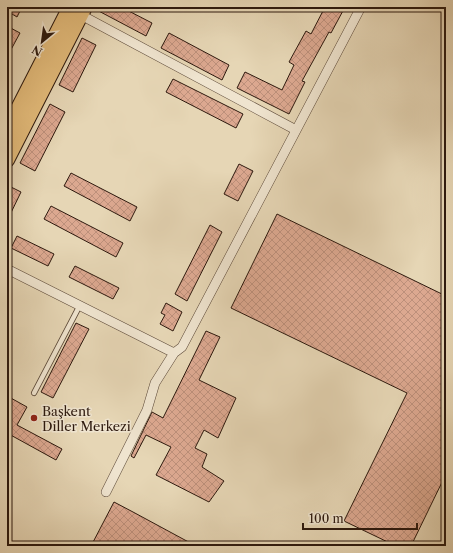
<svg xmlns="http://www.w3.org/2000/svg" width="453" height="553" viewBox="0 0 453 553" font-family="'Libre Caslon Text',serif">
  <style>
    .building { fill: url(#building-cross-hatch); stroke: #2d190e }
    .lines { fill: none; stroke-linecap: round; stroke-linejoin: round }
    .service-casing { stroke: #5b4838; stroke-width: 6 }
    .minor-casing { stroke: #5b4838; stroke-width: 10 }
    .primary-casing { stroke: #2d190e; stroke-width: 16 }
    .service { stroke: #efe4cf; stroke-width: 4.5 }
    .minor { stroke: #efe4cf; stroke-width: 9 }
    .primary { stroke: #e3bb7a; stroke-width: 14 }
    .rail-casing { stroke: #2d190e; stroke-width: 4 }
    .rail { stroke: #efe4cf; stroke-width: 2.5; stroke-dasharray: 8; stroke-linecap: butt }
    .poi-dot { fill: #8f2418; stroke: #efe4cf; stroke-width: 1.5 }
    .labels { text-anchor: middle; stroke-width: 3; stroke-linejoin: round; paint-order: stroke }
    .poi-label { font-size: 13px; fill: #2d190e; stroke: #efe4cf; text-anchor: start }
  </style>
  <defs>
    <pattern id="building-cross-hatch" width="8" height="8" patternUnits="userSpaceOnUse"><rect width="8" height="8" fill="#dca890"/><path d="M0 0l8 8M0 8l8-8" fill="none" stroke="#bd907b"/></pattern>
  </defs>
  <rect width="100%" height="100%" fill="#e6d6b5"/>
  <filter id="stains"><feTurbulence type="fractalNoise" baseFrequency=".005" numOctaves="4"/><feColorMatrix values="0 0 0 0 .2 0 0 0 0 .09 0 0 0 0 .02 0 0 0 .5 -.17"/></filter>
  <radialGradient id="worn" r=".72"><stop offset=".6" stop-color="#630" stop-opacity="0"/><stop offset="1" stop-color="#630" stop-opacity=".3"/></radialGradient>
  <path class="building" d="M7,7H22L17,17L7,11Z
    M93,7H121L152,23L146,36L93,8Z
    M325,7H345L331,33L329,32L302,81L305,82L289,114L237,88L245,72L282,90L294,65L289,62L306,31L311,34Z
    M7,26L20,33L7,57Z
    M169,33L229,65L222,80L161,48Z
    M82,38L96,45L73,92L59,85Z
    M173,79L243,114L236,128L166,92Z
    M50,104L65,112L35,171L20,163Z
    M239,164L253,171L238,201L224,194Z
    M71,173L137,207L130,221L64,186Z
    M7,185L21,192L7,221Z
    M51,206L123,243L116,257L44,219Z
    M277,214L446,296V474L411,546H396L344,521L407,393L231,308Z
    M210,225L222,232L187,301L175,294Z
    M17,236L54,254L48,266L11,248Z
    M75,266L119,288L113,299L69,277Z
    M166,303L182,312L173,331L160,324L165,315L161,313Z
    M76,323L89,329L53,398L41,392Z
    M206,331L220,337L199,380L236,398L218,438L204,430L195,448L207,454L202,467L224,481L209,502L156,475L171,447L146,435L134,458L131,456L152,412L163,418Z
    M9,397L27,407L17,425L62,449L56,460L7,433V417L9,413L7,412V401Z
    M114,502L133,512L196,546H91Z"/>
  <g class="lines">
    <defs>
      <path id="service" d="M34,393L80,305"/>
      <path id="minor" d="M81,15L296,130
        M7,269L174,353
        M106,492L147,410L155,383L174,353L182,347L361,7"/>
      <path id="primary" d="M7,130L70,7
        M7,160L85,7"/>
    </defs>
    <use href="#service" class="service-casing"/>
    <use href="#minor" class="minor-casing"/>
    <use href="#primary" class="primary-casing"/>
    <use href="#service" class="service"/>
    <use href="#minor" class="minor"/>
    <use href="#primary" class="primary"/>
    <defs>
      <path id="rail" d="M445,546L446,545"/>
    </defs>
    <use href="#rail" class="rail-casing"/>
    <use href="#rail" class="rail"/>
  </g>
  <circle class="poi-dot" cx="34" cy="418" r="4"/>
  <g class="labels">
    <g class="poi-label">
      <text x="42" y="416">Başkent<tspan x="42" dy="15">Diller Merkezi</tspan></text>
    </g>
  </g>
  <rect width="453" height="553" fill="none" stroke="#e6d6b5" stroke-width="24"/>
  <rect x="8" y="8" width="437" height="537" fill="none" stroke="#2d190e" stroke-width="2"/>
  <rect x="12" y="12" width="429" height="529" fill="none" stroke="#2d190e"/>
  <g transform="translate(42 42) rotate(209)" stroke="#efe4cf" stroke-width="3" paint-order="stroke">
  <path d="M0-3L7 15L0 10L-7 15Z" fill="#2d190e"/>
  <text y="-6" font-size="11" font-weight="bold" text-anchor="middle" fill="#2d190e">N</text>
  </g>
  <path d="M303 523v6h114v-6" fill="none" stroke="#2d190e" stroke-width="2"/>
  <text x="309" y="523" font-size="12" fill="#2d190e" stroke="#efe4cf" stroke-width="3" paint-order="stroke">100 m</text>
  <rect width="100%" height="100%" filter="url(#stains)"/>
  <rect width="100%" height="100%" fill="url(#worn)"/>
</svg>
